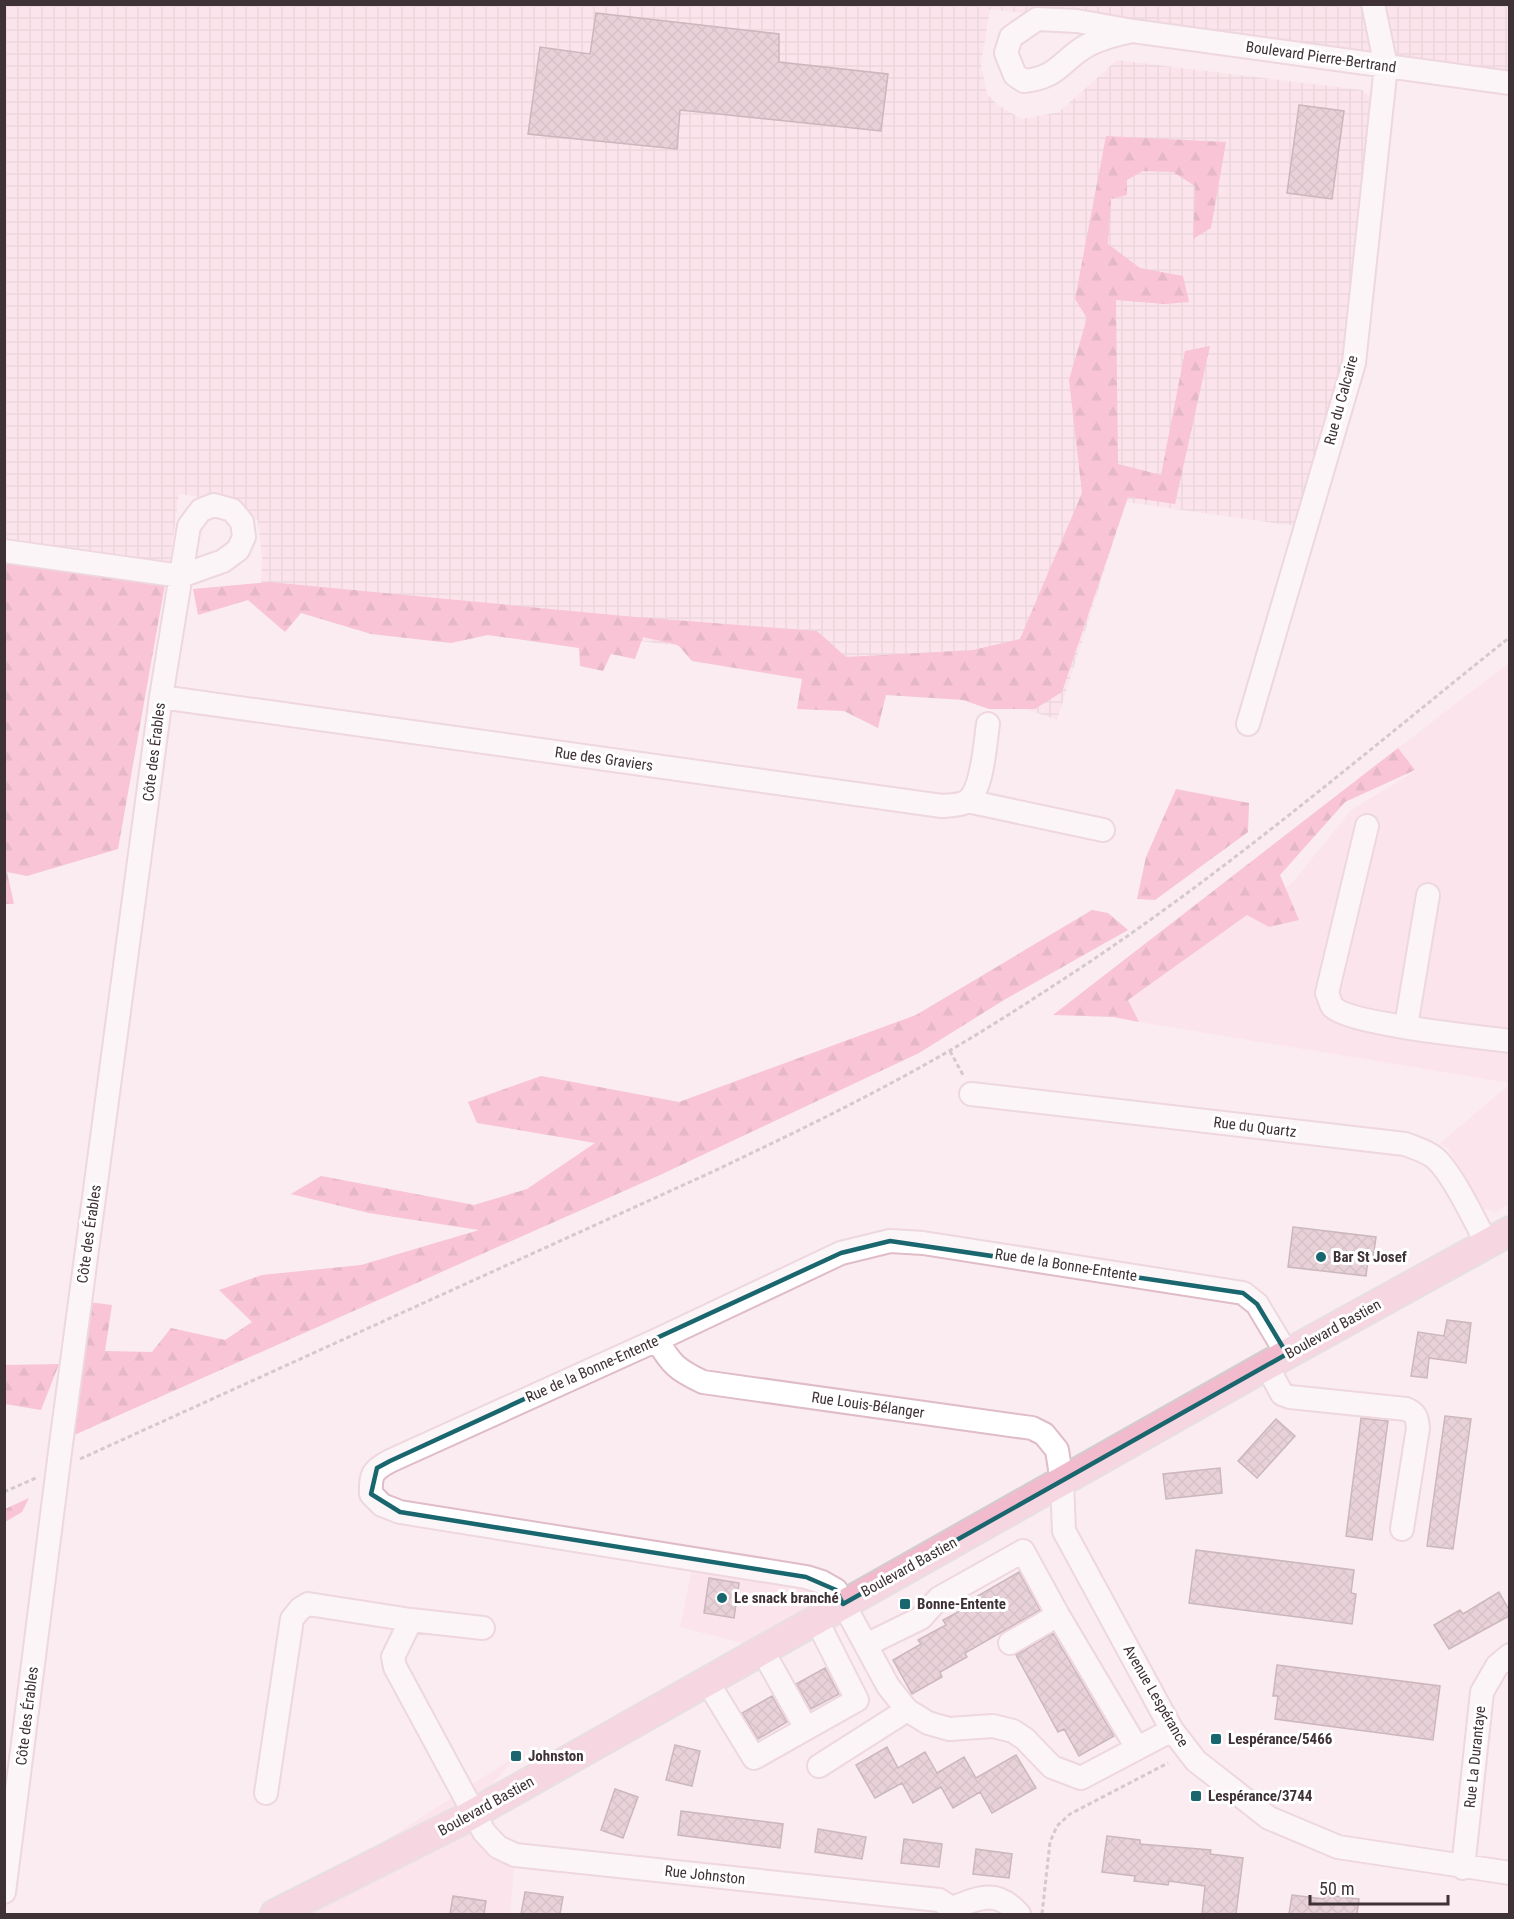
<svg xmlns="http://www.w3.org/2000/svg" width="1514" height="1919" viewBox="0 0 1514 1919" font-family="'Roboto Condensed',sans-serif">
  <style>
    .built { fill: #fddae4 }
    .industrial { fill: url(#industrial-grid) }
    .forest { fill: url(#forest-firs) }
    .building { fill: url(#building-cross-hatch); stroke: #95757f; stroke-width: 1.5 }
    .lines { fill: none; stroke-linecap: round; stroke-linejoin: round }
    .minor-casing { stroke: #dfbcc7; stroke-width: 26 }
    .major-casing { stroke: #d1cecf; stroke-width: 32 }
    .path { stroke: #ab9da1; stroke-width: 3; stroke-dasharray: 4.5 3; stroke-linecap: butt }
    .minor { stroke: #fff; stroke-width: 22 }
    .major { stroke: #f1bbcd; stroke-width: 28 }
    .marked { fill: none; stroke: #19666e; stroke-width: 4.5; stroke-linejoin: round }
    .poi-dot { fill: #19666e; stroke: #fff; stroke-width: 2 }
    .labels { text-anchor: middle; stroke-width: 6; stroke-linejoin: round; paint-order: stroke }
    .street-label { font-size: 15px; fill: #3f3236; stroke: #fff }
    .poi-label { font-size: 15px; font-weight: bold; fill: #3f3236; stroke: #fff; text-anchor: start }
  </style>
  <defs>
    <pattern id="industrial-grid" width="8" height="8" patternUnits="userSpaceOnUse" patternTransform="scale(1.5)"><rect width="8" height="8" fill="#fddae4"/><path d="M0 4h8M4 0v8" fill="none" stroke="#dabcc4"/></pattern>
    <pattern id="forest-firs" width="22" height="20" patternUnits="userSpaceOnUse" patternTransform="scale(1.5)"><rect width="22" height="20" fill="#f692b5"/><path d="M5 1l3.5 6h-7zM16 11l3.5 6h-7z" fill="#c97894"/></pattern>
    <pattern id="building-cross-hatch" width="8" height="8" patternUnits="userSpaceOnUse" patternTransform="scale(1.5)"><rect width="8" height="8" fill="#d2b0ba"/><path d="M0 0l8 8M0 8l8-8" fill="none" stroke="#ac9098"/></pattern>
  </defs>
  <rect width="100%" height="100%" fill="#faecf0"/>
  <path class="built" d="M1509,663V1083L1139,1022L1127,1000L1293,882L1351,810L1415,771L1398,748Z
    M1509,1085V1204L1496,1212L1484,1209L1448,1149L1440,1143Z
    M694,1559L836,1590L764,1649L680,1627Z
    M516,1756L463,1820L474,1839L492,1849L515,1855L510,1914H272Z"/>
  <path class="industrial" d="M5,5H1509V75L990,9L981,64L987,94L998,105L1022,119L1059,112L1117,60L1363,90L1374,101L1343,361L1295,526L1126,502L1057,720L948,682L282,593L261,585L262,558L258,521L227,501L179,494L167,583L5,561Z"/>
  <path class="forest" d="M1106,136L1226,142L1211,228L1193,239L1195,186L1173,172L1143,171L1127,180V195L1111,199L1108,244L1140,268L1183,276L1189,302L1165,304L1116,300L1118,464L1161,475L1185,351L1210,346L1175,504L1128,497L1062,692L1035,709H989L963,700L886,695L878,728L844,711L797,709L802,679L692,661L678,645L643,637L635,659L611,654L603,671L580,666L579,648L488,635L451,643L371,634L301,613L285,632L248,600L198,615L193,589L269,582L624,616L817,631L846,657L973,650L1020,639L1082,493L1069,380L1087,318L1075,299Z
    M4,553L166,579L118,849L27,876L7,872L14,904H5Z
    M1398,748L1415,770L1345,802L1280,875L1299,920L1269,927L1247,915L1128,1000L1139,1022L1113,1017L1053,1015Z
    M1176,789L1249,803L1248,832L1155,900L1137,899L1146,857Z
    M1092,910L1108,913L1128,930L1004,1000L919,1053L660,1175L72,1436L88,1302L112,1305L105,1351L152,1352L171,1328L225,1340L252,1322L219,1290L262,1275L361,1265L479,1230L369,1213L291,1194L321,1176L474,1205L527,1189L595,1143L477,1123L468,1102L541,1076L679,1102L916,1015Z
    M59,1364L41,1410L5,1404V1365Z
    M29,1498L22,1512L5,1522V1509Z"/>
  <path class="building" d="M596,13L779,34V62L888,74L881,131L680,110L677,149L528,134L540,47L590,54Z
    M1299,105L1344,111L1332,199L1287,193Z
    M1293,1227L1376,1237L1373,1259H1368L1366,1276L1288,1267Z
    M1447,1320L1471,1323L1466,1363L1429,1358L1427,1378L1411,1376L1418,1332L1444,1336Z
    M1445,1416L1471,1419L1453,1549L1427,1546Z
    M1361,1418L1388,1421L1372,1540L1346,1536Z
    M1276,1419L1295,1436L1257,1478L1238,1461Z
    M1220,1468L1222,1493L1166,1499L1163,1474Z
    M1196,1550L1354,1570L1351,1593L1356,1594L1352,1624L1189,1603Z
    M1019,1572L1040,1610L965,1653L967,1657L940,1672L942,1677L912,1694L893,1660L921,1644L918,1640L946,1625L943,1620L971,1605L969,1601Z
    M709,1578L739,1583L734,1618L704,1613Z
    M1499,1592L1509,1610V1616L1449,1649L1434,1625L1460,1610L1463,1614Z
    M1053,1633L1114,1736L1079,1756L1064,1729L1058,1732L1016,1655Z
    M1277,1665L1440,1686L1433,1740L1275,1719L1278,1696H1273Z
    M825,1668L839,1694L811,1709L796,1684Z
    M772,1696L787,1722L758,1739L742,1713Z
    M675,1745L700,1751L692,1786L666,1780Z
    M887,1747L898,1768L925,1752L937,1773L964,1757L976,1778L1016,1755L1036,1788L992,1813L980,1792L953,1808L941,1787L913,1803L902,1783L875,1798L856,1765Z
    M615,1789L638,1797L623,1838L601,1830Z
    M681,1811L783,1824L780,1848L678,1835Z
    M818,1829L866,1837L862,1859L815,1852Z
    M1107,1836L1140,1840V1844L1211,1850L1210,1854L1243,1858L1236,1914H1202L1205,1886L1169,1881L1168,1885L1134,1881L1135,1876L1102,1872Z
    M904,1839L942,1844L939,1867L901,1863Z
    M976,1849L1012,1854L1009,1878L973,1874Z
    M525,1892L563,1897L560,1914H521Z
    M1292,1895L1324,1899L1325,1895L1359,1899L1357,1914H1289Z
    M453,1896L486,1901L484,1914H450Z"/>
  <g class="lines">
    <defs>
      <path id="minor" d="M1133,31C1117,34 1102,38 1088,45C1062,59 1059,78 1024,81L1015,75L1006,53L1011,37L1037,19L1077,21L1133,31L1510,83
        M4,551L181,576L223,561L238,550L244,537L242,522L232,510L214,505L201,510L189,526L161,697L61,1444L4,1892
        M161,697L942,806C950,805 958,806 966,802C983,791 985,743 988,724
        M1248,724L1354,363L1386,66L1373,4
        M967,801L1103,830
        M1367,826L1327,993C1329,997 1330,1003 1332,1006C1346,1024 1481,1037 1510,1041
        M1406,1026L1428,895
        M971,1094L1405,1144C1415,1148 1427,1151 1435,1158C1453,1174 1475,1221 1487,1244
        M657,1340C671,1364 677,1370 703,1382L1032,1428L1044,1434L1057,1450L1062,1482L1064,1531L1172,1730L1196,1761L1269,1818L1338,1847L1510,1873
        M1267,1366L1282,1394L1290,1397L1406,1409C1416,1413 1417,1418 1418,1428L1402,1529
        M483,1628L411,1620L393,1657L395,1667L484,1832L498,1847L515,1855L939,1900L952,1908
        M1010,1643L1058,1615L1137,1748
        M866,1645L921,1618L939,1598L1023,1551L1058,1615
        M762,1650L806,1728
        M707,1681L754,1758L857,1700L816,1619
        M1172,1730L1081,1778L1052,1767L1025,1739L1013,1731L993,1726L949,1729L928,1723L907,1710L888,1686L836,1590L822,1582L806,1577L400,1512L382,1505L371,1494C370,1474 373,1470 390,1461L657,1340L841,1253L890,1241L923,1243L1243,1293L1257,1304L1287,1354
        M819,1766L907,1710
        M266,1793L292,1619L300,1609L308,1604L411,1620
        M1463,1868L1482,1692L1497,1666L1510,1655
        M952,1908C981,1897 997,1889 1019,1914"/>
      <path id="major" d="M275,1914L462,1820L1287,1354L1510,1231"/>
    </defs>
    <use href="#minor" class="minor-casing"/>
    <use href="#major" class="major-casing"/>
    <path class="path" d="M950,1051L963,1075
      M80,1459L712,1172C792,1134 873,1095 949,1051C985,1030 1021,1007 1056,984C1216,881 1361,756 1510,637
      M4,1492L36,1478
      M1042,1914L1050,1842L1057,1826L1070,1814L1168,1763"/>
    <use href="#minor" class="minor"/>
    <use href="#major" class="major"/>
  </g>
  <path d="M0 0H1514V1919H0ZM890,1241L1243,1293L1257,1304L1287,1354L843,1604L836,1590L806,1577L400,1512L371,1494L377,1468L390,1461L841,1253Z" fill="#faecf0" fill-opacity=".55" fill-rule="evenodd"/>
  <path class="marked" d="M890,1241L1243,1293L1257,1304L1287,1354L843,1604L836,1590L806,1577L400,1512L371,1494L377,1468L390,1461L841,1253Z"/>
  <g class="poi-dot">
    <circle cx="1321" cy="1257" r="6"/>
    <circle cx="722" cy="1598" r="6"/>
    <rect x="899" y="1598" width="12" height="12" rx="3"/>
    <rect x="1210" y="1733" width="12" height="12" rx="3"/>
    <rect x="510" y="1750" width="12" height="12" rx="3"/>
    <rect x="1190" y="1790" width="12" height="12" rx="3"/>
  </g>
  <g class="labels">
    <g class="street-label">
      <text transform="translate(1321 57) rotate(8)" y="5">Boulevard Pierre-Bertrand</text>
      <text transform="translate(1341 400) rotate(-75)" y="5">Rue du Calcaire</text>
      <text transform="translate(154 752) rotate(-83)" y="5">Côte des Érables</text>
      <text transform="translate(604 759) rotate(8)" y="5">Rue des Graviers</text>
      <text transform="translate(1255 1127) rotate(7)" y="5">Rue du Quartz</text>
      <text transform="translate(89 1234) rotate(-82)" y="5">Côte des Érables</text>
      <text transform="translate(1066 1265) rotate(9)" y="5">Rue de la Bonne-Entente</text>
      <text transform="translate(1333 1329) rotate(-29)" y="5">Boulevard Bastien</text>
      <text transform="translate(592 1369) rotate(-24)" y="5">Rue de la Bonne-Entente</text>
      <text transform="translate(868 1405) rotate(8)" y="5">Rue Louis-Bélanger</text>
      <text transform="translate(909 1567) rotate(-29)" y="5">Boulevard Bastien</text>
      <text transform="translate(1156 1696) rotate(60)" y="5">Avenue Lespérance</text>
      <text transform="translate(27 1716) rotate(-83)" y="5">Côte des Érables</text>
      <text transform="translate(1475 1757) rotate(-84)" y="5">Rue La Durantaye</text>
      <text transform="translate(486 1806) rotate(-29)" y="5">Boulevard Bastien</text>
      <text transform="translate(705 1875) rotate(6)" y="5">Rue Johnston</text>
    </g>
    <g class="poi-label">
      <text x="1333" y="1262">Bar St Josef</text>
      <text x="734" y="1603">Le snack branché</text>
      <text x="917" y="1609">Bonne-Entente</text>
      <text x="1228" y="1744">Lespérance/5466</text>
      <text x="528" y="1761">Johnston</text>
      <text x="1208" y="1801">Lespérance/3744</text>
    </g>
  </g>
  <rect width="1514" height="1919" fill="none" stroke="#3f3236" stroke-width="12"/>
  <path d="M1310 1895v9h138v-9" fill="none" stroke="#3f3236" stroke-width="3"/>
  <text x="1319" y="1895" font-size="18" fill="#3f3236" stroke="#ffffff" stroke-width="4.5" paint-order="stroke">50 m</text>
</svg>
